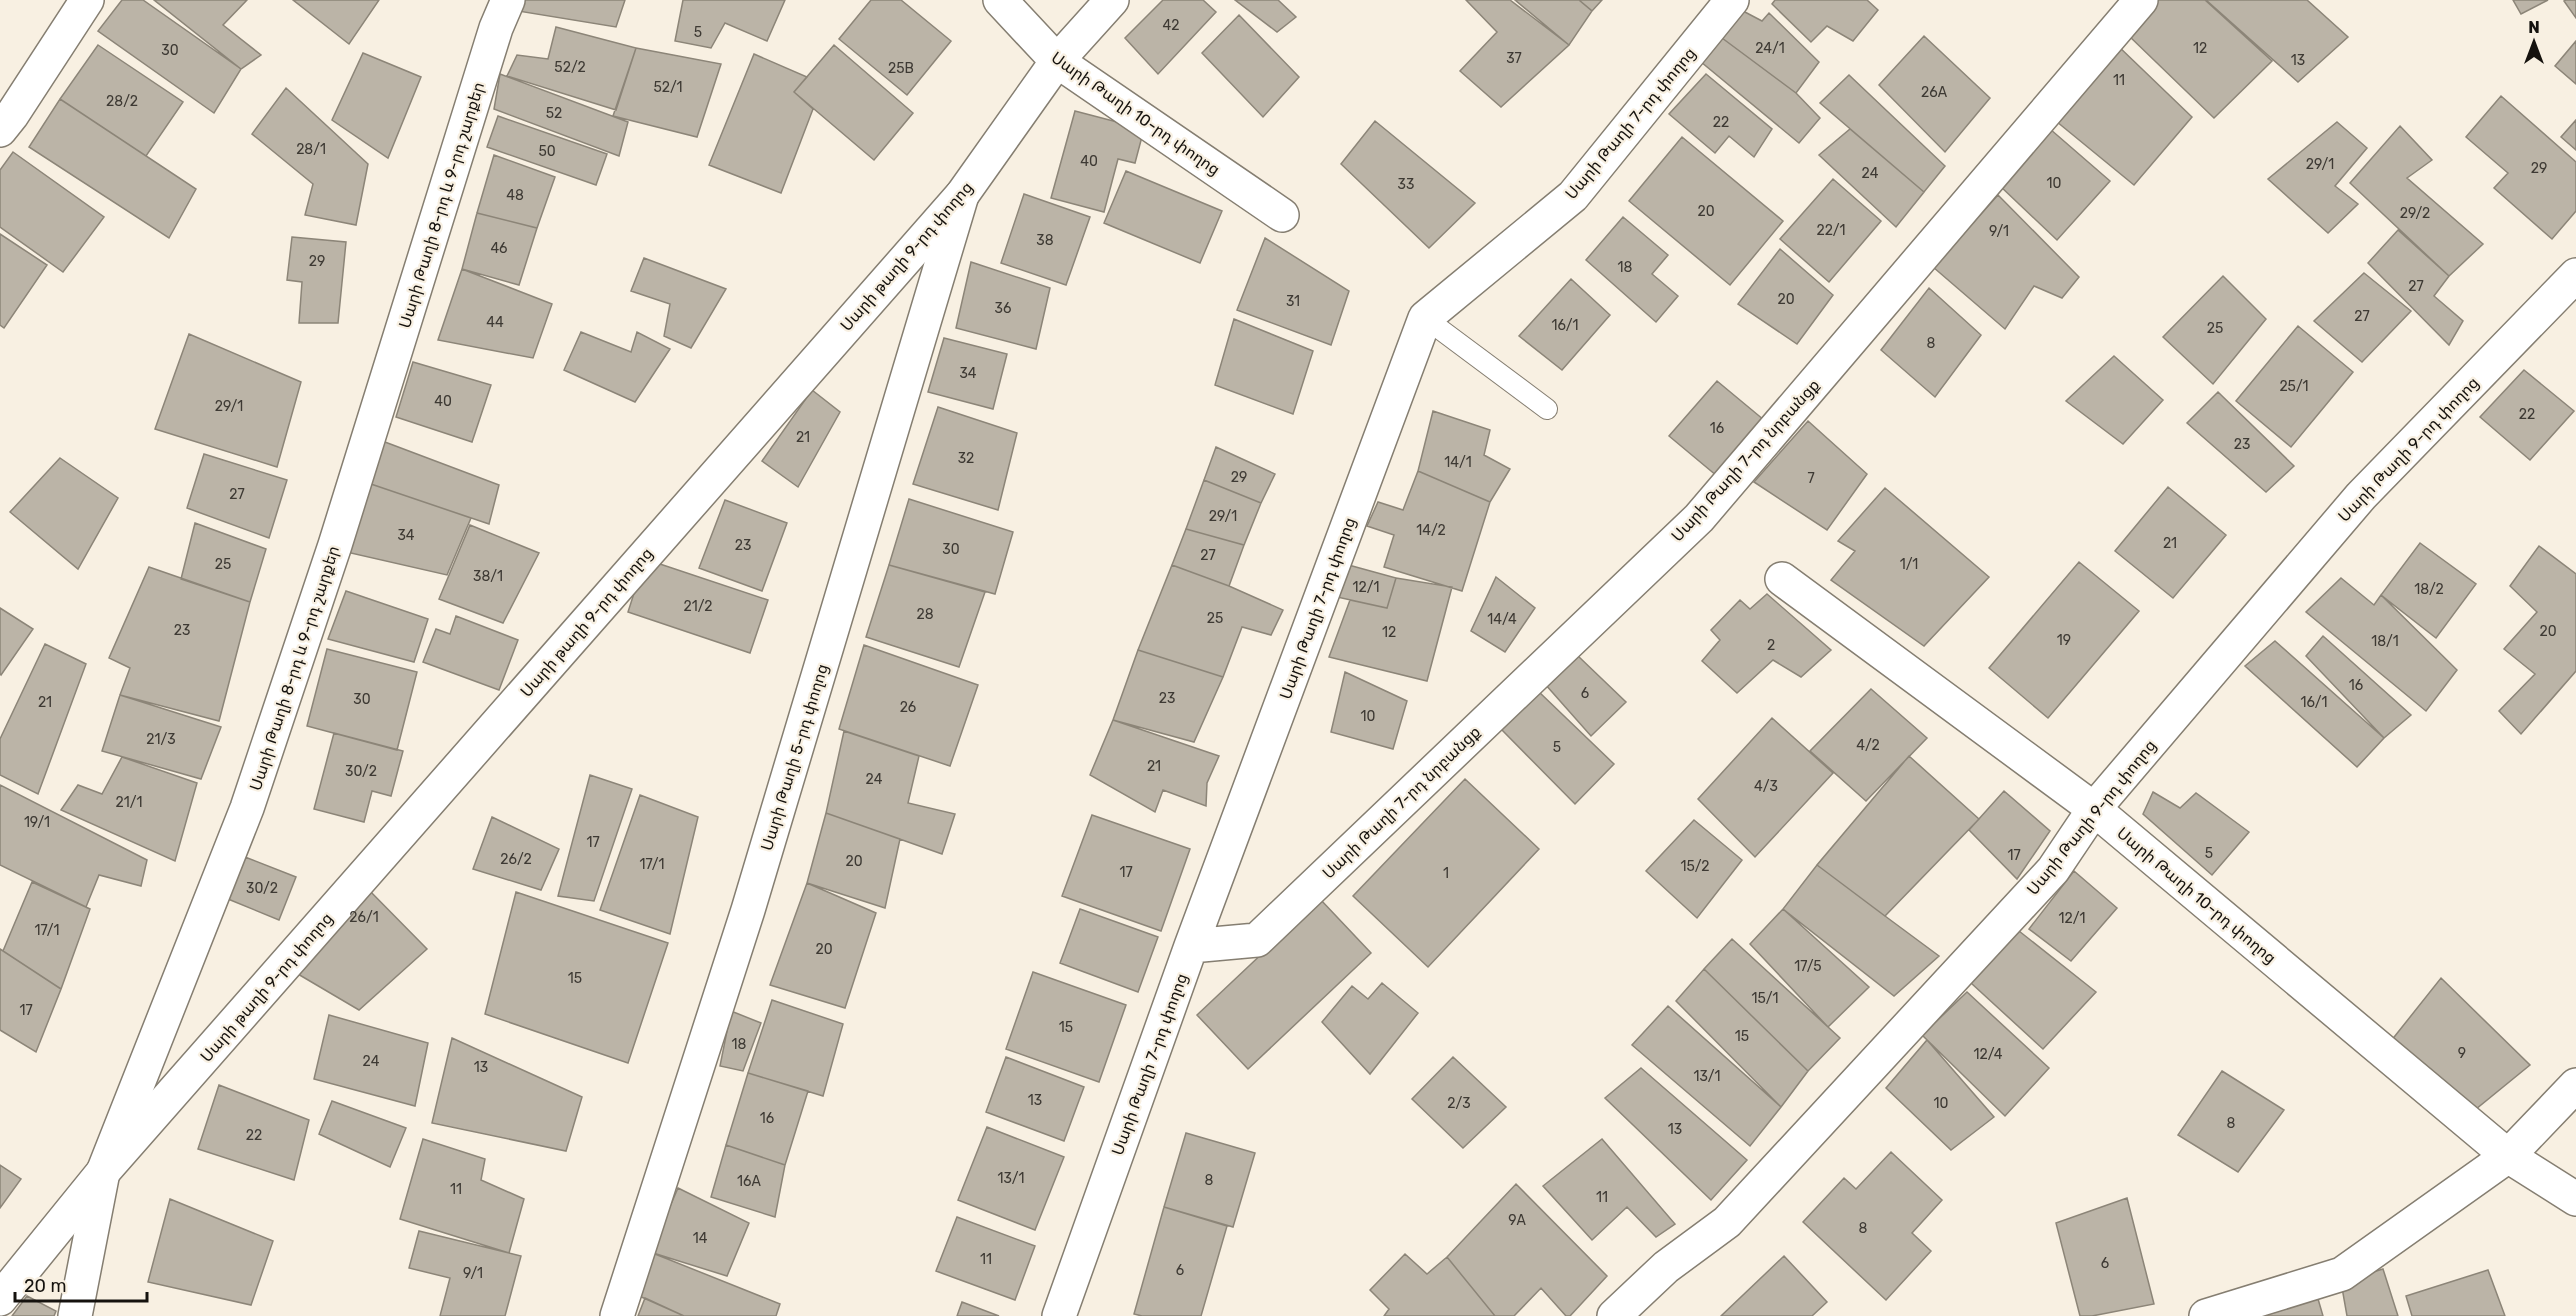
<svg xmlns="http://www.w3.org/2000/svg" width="2576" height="1316" viewBox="0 0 2576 1316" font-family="Rubik,'Noto Sans Armenian',sans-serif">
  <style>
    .building { fill: #bbb4a7; stroke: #8c8578; stroke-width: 1.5 }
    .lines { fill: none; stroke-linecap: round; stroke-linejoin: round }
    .service-casing { stroke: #857e71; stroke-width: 22 }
    .minor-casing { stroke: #857e71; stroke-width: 36 }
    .tertiary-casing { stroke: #857e71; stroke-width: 36 }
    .service { stroke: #fff; stroke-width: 20 }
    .minor { stroke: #fff; stroke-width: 33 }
    .tertiary { stroke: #fff; stroke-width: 33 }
    .labels { text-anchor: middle; stroke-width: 4.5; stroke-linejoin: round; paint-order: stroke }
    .number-label { font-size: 14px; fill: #3e3a34 }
    .street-label { font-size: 16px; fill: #15120e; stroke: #f8f0e2 }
  </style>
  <rect width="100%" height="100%" fill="#f8f0e2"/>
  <path class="building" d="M122,0H143L241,69L214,113L98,31Z
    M154,0H247L223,25L261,55L241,69Z
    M293,0H379L349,44Z
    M522,0H625L616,27L518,11Z
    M683,0H785L767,41L725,23L711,48L675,41Z
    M871,0H901L951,41L907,95L839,39Z
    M1163,0H1203L1216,12L1158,74L1125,38Z
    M1235,0H1278L1296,17L1277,32Z
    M1466,0H1510L1569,45L1501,107L1460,71L1497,32Z
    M1515,0H1579L1592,11L1569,45Z
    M1579,0H1602L1592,11Z
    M1775,0H1867L1878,10L1853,41L1827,26L1811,42L1772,4Z
    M2157,0H2205L2272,61L2214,118L2128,35Z
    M2206,0H2307L2348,37L2298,82Z
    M2513,0H2548L2521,14Z
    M2566,0H2576V18L2564,1Z
    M1743,11L1762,21L1769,13L1819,62L1796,93L1718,35Z
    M1239,15L1299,77L1263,117L1202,53Z
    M556,27L636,48L616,110L507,76L517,55L548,59Z
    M1718,35L1796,93L1820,118L1799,143L1695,57Z
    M1924,36L1990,98L1945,152L1879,85Z
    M2576,41V84L2555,66Z
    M2116,44L2192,117L2134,185L2051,117Z
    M98,45L183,102L146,156L60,99Z
    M834,45L913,113L874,160L794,92Z
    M636,48L721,64L697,137L613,116Z
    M363,53L421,77L388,158L332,120Z
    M754,54L807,77L794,92L813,109L781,193L709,165Z
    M500,74L628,122L619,156L494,109Z
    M1706,74L1772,129L1754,157L1729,136L1715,153L1669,114Z
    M1849,75L1945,166L1924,192L1820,103Z
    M286,88L368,164L356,225L305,215L313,184L252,134Z
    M2501,96L2576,162V211L2552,239L2494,188L2508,173L2466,137Z
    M60,99L196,189L169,238L29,147Z
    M1075,111L1144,129L1135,163L1118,159L1104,212L1051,198Z
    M498,116L607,154L596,185L487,147Z
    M2576,120V150L2561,137Z
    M1375,121L1475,203L1429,248L1341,164Z
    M2337,122L2367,148L2335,186L2358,204L2328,233L2268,179Z
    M2400,126L2432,160L2407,178L2483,244L2449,276L2350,183Z
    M1850,129L1924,192L1896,227L1819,155Z
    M2050,129L2110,181L2057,240L1999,185Z
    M1682,137L1783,221L1730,285L1629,201Z
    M13,152L104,217L63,272L0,227V170Z
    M494,155L555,177L537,228L477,213Z
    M1126,171L1222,211L1200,263L1104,223Z
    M1833,179L1881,221L1829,282L1780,239Z
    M1024,194L1090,217L1066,285L1001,263Z
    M1998,195L2079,277L2062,298L2034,286L2005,329L1933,267Z
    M477,213L537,228L519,285L462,269Z
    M1623,217L1668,255L1652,274L1678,296L1656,322L1586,260Z
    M2398,230L2449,276L2434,296L2463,321L2449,345L2368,263Z
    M0,234L47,265L4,328L0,325Z
    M292,237L346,242L338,323H299L302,282L287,280Z
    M1265,238L1349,291L1331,345L1237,310Z
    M1780,249L1833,295L1797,344L1738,304Z
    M644,258L726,289L691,348L664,336L670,304L631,291Z
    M971,262L1050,288L1036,349L956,328Z
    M462,269L552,304L533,358L438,340Z
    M2364,273L2411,311L2362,362L2314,321Z
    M2223,276L2266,319L2213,384L2163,337Z
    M1571,279L1610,315L1562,370L1519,336Z
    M1929,288L1981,335L1935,397L1881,350Z
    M1234,319L1313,351L1293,414L1215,385Z
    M2298,326L2353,372L2291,447L2236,401Z
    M581,332L631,352L637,332L670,349L635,402L564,370Z
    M189,334L301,382L277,467L155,429Z
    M944,338L1007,354L993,409L928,392Z
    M2114,356L2163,400L2123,444L2066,401Z
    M413,362L491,385L472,442L396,417Z
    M2524,370L2574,411L2530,460L2480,417Z
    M1717,381L1764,420L1717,476L1669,436Z
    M812,390L840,412L798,487L762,461Z
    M2218,392L2294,466L2266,492L2187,423Z
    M938,407L1017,433L998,510L913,484Z
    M1433,411L1490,430L1484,455L1510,469L1490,502L1418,471Z
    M1808,421L1867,474L1827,530L1754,482Z
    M377,439L499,485L489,524L365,482Z
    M1216,447L1275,474L1261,503L1204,480Z
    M204,454L287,480L269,538L187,508Z
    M60,458L118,498L78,569L10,512Z
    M1418,471L1490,502L1462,591L1384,567L1394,535L1367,526L1378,502L1403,510Z
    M1204,480L1261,503L1244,545L1186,529Z
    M365,482L471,518L447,575L342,551Z
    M2168,487L2226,535L2173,598L2115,551Z
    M1885,488L1989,577L1924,646L1831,580L1855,551L1838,541Z
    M909,499L1013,532L995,594L889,565Z
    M725,500L787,523L762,591L699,568Z
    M195,523L266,549L250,602L181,579Z
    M470,525L539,553L503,623L439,599Z
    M1186,529L1244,545L1229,586L1172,565Z
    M2420,543L2476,584L2436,638L2381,595Z
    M2539,546L2576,574V671L2521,734L2499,711L2535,674L2504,649L2537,612L2510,586Z
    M645,559L768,600L750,653L628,612Z
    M2079,562L2139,611L2048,718L1989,668Z
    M1345,564L1396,578L1387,608L1337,597Z
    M889,565L985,592L959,667L866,637Z
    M1172,565L1229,586L1283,610L1271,635L1242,627L1223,677L1138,650Z
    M149,567L250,602L219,721L120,695L130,668L109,658Z
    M1496,577L1535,608L1505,652L1471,631Z
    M1396,578L1452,587L1427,681L1329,657L1350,600L1387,608Z
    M2341,578L2374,605L2381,595L2457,670L2426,711L2306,612Z
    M346,591L428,619L414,662L328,639Z
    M1767,594L1831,650L1801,677L1773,660L1737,693L1702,661L1720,640L1711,630L1740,600L1750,609Z
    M0,608L33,629L1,675L0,674Z
    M456,616L518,640L499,690L423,662L436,629L450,634Z
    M2323,636L2411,715L2384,738L2306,656Z
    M2275,641L2384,738L2357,767L2245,666Z
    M45,644L86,664L38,794L0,775V739Z
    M864,645L978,685L950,766L839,729Z
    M327,649L417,672L397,750L307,726Z
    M1138,650L1223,677L1194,742L1113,720Z
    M1577,655L1626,702L1591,736L1545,684Z
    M1345,672L1407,701L1393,749L1331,732Z
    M1871,689L1927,738L1866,801L1810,751Z
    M1538,691L1614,764L1575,804L1501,729Z
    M120,695L221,727L201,779L102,751Z
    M1772,718L1833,773L1755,857L1698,799Z
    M1113,720L1219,756L1207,783L1206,806L1163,790L1155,812L1090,775Z
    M844,731L919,756L908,803L955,814L942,854L826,813Z
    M334,733L403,751L391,796L372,791L364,822L314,809Z
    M1909,756L1979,819L1885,916L1817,865Z
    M122,757L197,783L175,861L61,810L78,785L102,794Z
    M590,775L632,789L594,901L558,896Z
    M1465,779L1539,849L1428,967L1353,896Z
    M0,785L147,860L141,886L99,875L86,907L0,865Z
    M2004,791L2050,831L2017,879L1969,830Z
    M2153,792L2180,808L2196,793L2249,832L2212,875L2143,814Z
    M640,795L698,817L670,934L600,910Z
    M826,813L900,839L885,908L807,883Z
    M1092,815L1190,849L1161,931L1062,896Z
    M492,817L559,849L541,890L473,869Z
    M1694,820L1742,860L1697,918L1646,871Z
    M245,857L296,877L279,920L228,899Z
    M1817,865L1885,916L1939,956L1894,996L1783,909Z
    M2074,871L2117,908L2071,961L2029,929Z
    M32,882L90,909L61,989L3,951Z
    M807,883L876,913L845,1008L770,985Z
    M364,885L427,949L359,1010L286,967Z
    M516,892L668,943L628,1063L485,1014Z
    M1320,899L1371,953L1248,1069L1197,1015Z
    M1080,909L1158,937L1138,992L1060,963Z
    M1783,909L1869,987L1828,1027L1750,944Z
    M2019,931L2096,992L2043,1049L1971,983Z
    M1732,939L1840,1038L1808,1071L1704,969Z
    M0,949L61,989L36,1052L0,1030Z
    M1704,969L1808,1071L1781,1107L1676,1001Z
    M1033,972L1126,1005L1099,1082L1006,1049Z
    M2441,978L2530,1065L2476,1109L2391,1041Z
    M1382,983L1418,1013L1370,1074L1322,1022L1352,986L1368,999Z
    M1967,992L2049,1068L2005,1116L1922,1035Z
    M772,1000L843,1024L823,1096L748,1073Z
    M1668,1006L1781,1107L1750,1146L1632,1045Z
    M731,1011L761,1023L743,1071L720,1066Z
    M329,1015L428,1043L415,1106L314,1079Z
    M452,1038L582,1097L566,1151L432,1123Z
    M1927,1040L1994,1117L1951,1150L1886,1088Z
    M1006,1057L1084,1087L1064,1141L986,1112Z
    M1453,1057L1506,1107L1463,1148L1412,1099Z
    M1641,1068L1747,1160L1711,1200L1605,1098Z
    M2222,1071L2284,1110L2238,1172L2178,1135Z
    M748,1073L808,1091L785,1165L726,1145Z
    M219,1085L309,1120L294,1180L198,1149Z
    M332,1101L406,1128L390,1167L319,1134Z
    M987,1127L1064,1157L1035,1230L958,1200Z
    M1186,1133L1255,1153L1233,1227L1164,1207Z
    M423,1139L485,1159L481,1180L524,1199L509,1253L400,1219Z
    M1602,1139L1675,1224L1656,1237L1627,1207L1592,1240L1543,1186Z
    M726,1145L785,1165L775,1217L711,1197Z
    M1891,1152L1942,1200L1912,1233L1931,1251L1886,1300L1803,1222L1844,1178L1856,1189Z
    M0,1165L21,1179L0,1208Z
    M1516,1184L1607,1276L1570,1316H1566L1541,1288L1514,1316H1495L1447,1257Z
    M678,1188L749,1223L727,1276L650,1252Z
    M2127,1198L2154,1304L2092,1316H2080L2056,1223Z
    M170,1199L273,1241L251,1305L148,1282Z
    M1164,1207L1227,1226L1201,1316H1142L1134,1314Z
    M957,1217L1035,1246L1015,1300L936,1271Z
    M419,1231L521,1256L505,1316H440L450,1278L409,1268Z
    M650,1252L780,1304L776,1316H684L637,1295Z
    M1405,1254L1427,1274L1447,1257L1495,1316H1384L1389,1309L1370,1290Z
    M1784,1256L1827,1302L1812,1316H1721Z
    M2383,1269L2398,1316H2347L2341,1282Z
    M2488,1270L2505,1316H2412L2406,1296Z
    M2316,1292L2323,1316H2261Z
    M27,1296L56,1311L54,1316H12Z
    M645,1298L684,1316H638Z
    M962,1302L999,1316H957Z"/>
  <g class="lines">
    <defs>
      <path id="service" d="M1425,318L1547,409"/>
      <path id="minor" d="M1000,0L1057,61L1282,215
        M0,130L12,115L87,0
        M1782,579L2094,809L2508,1156L2576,1199
        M1191,946L1257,940L1699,518L2141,0
        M75,1316L103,1172L247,808L335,545L496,28L508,0
        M617,1316L748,910L962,195
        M1059,1316L1191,946L1425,318L1573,196L1732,0
        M1614,1316L1666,1267L1727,1222L2053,870L2094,809L2361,496L2576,275
        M2206,1316L2342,1274L2508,1156L2576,1085"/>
      <path id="tertiary" d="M0,1299L103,1172L962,195L1057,61L1112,0"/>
    </defs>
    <use href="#service" class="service-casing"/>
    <use href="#minor" class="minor-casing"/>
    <use href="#tertiary" class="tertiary-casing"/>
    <use href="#service" class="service"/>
    <use href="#minor" class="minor"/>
    <use href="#tertiary" class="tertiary"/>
  </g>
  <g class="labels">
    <g class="number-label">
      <text x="1171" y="30">42</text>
      <text x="698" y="37">5</text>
      <text x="1770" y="53">24/1</text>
      <text x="2200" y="53">12</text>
      <text x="170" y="55">30</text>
      <text x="1514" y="63">37</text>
      <text x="2298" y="65">13</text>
      <text x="570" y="72">52/2</text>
      <text x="901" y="73">25B</text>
      <text x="2119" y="85">11</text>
      <text x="668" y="92">52/1</text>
      <text x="1934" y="97">26A</text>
      <text x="122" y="106">28/2</text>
      <text x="554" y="118">52</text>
      <text x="1721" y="127">22</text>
      <text x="311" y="154">28/1</text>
      <text x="547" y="156">50</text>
      <text x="1089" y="166">40</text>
      <text x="2320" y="169">29/1</text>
      <text x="2539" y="173">29</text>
      <text x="1870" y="178">24</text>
      <text x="2054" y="188">10</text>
      <text x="1406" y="189">33</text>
      <text x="515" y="200">48</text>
      <text x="1706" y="216">20</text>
      <text x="2415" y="218">29/2</text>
      <text x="1831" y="235">22/1</text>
      <text x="1999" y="236">9/1</text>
      <text x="1045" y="245">38</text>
      <text x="499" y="253">46</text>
      <text x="317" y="266">29</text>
      <text x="1625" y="272">18</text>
      <text x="2416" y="291">27</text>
      <text x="1786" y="304">20</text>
      <text x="1293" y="306">31</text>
      <text x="1003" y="313">36</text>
      <text x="2362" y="321">27</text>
      <text x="495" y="327">44</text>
      <text x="1565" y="330">16/1</text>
      <text x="2215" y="333">25</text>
      <text x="1931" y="348">8</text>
      <text x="968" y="378">34</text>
      <text x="2294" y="391">25/1</text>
      <text x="443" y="406">40</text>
      <text x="229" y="411">29/1</text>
      <text x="2527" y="419">22</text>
      <text x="1717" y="433">16</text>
      <text x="803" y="442">21</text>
      <text x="2242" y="449">23</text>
      <text x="966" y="463">32</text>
      <text x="1458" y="467">14/1</text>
      <text x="1239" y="482">29</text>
      <text x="1811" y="483">7</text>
      <text x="237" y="499">27</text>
      <text x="1223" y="521">29/1</text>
      <text x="1431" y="535">14/2</text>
      <text x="406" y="540">34</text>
      <text x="2170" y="548">21</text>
      <text x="743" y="550">23</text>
      <text x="951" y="554">30</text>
      <text x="1208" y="560">27</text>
      <text x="223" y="569">25</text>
      <text x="1909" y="569">1/1</text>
      <text x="488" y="581">38/1</text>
      <text x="1366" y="592">12/1</text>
      <text x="2429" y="594">18/2</text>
      <text x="698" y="611">21/2</text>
      <text x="925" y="619">28</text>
      <text x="1215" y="623">25</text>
      <text x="1502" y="624">14/4</text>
      <text x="182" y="635">23</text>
      <text x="2548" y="636">20</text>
      <text x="1389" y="637">12</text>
      <text x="2064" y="645">19</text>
      <text x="2385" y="646">18/1</text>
      <text x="1771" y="650">2</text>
      <text x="2356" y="690">16</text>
      <text x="1585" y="698">6</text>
      <text x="1167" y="703">23</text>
      <text x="362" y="704">30</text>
      <text x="45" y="707">21</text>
      <text x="2314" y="707">16/1</text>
      <text x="908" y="712">26</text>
      <text x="1368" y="721">10</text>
      <text x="161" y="744">21/3</text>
      <text x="1868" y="750">4/2</text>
      <text x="1557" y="752">5</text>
      <text x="1154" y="771">21</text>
      <text x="361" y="776">30/2</text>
      <text x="874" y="784">24</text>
      <text x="1766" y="791">4/3</text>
      <text x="129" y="807">21/1</text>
      <text x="37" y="827">19/1</text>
      <text x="593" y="847">17</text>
      <text x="2209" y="858">5</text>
      <text x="2014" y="860">17</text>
      <text x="516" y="864">26/2</text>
      <text x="854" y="866">20</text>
      <text x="652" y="869">17/1</text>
      <text x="1695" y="871">15/2</text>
      <text x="1126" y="877">17</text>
      <text x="1446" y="878">1</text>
      <text x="262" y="893">30/2</text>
      <text x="364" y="922">26/1</text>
      <text x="2072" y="923">12/1</text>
      <text x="47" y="935">17/1</text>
      <text x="824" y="954">20</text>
      <text x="1808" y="971">17/5</text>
      <text x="575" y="983">15</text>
      <text x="1765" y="1003">15/1</text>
      <text x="26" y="1015">17</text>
      <text x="1066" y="1032">15</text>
      <text x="1742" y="1041">15</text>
      <text x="739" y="1049">18</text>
      <text x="2462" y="1058">9</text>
      <text x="1988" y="1059">12/4</text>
      <text x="371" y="1066">24</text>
      <text x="481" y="1072">13</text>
      <text x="1707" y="1081">13/1</text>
      <text x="1035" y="1105">13</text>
      <text x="1459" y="1108">2/3</text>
      <text x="1941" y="1108">10</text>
      <text x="767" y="1123">16</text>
      <text x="2231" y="1128">8</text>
      <text x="1675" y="1134">13</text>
      <text x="254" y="1140">22</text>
      <text x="1011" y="1183">13/1</text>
      <text x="1209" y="1185">8</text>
      <text x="749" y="1186">16A</text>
      <text x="456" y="1194">11</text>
      <text x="1602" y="1202">11</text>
      <text x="1517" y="1225">9А</text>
      <text x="1863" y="1233">8</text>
      <text x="700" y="1243">14</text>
      <text x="986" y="1264">11</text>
      <text x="2105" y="1268">6</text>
      <text x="1180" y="1275">6</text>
      <text x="473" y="1278">9/1</text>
    </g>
    <g class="street-label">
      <text transform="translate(1136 113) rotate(35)" y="6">Սարի Թաղի 10-րդ փողոց</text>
      <text transform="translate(1630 123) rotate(-50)" y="6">Սարի Թաղի 7-րդ փողոց</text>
      <text transform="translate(441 205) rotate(-73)" y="6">Սարի Թաղի 8-րդ և 9-րդ շարքեր</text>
      <text transform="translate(906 256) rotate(-49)" y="6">Սարի թաղի 9-րդ փողոց</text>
      <text transform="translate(2408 449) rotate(-46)" y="6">Սարի Թաղի 9-րդ փողոց</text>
      <text transform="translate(1745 460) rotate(-48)" y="6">Սարի Թաղի 7-րդ նրբանցք</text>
      <text transform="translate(1317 608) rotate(-70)" y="6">Սարի Թաղի 7-րդ փողոց</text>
      <text transform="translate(586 622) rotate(-49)" y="6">Սարի թաղի 9-րդ փողոց</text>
      <text transform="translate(294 668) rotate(-72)" y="6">Սարի Թաղի 8-րդ և 9-րդ շարքեր</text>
      <text transform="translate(794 757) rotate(-73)" y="6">Սարի Թաղի 5-րդ փողոց</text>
      <text transform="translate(1401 802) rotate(-44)" y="6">Սարի Թաղի 7-րդ նրբանցք</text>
      <text transform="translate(2091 817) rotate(-51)" y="6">Սարի Թաղի 9-րդ փողոց</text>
      <text transform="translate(2197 895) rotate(40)" y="6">Սարի Թաղի 10-րդ փողոց</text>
      <text transform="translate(266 987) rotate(-49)" y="6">Սարի թաղի 9-րդ փողոց</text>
      <text transform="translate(1149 1064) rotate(-70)" y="6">Սարի Թաղի 7-րդ փողոց</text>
    </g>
  </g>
  <g transform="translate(2534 42)" stroke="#f8f0e2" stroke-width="4.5" paint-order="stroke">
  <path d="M0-4.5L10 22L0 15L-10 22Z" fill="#15120e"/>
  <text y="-9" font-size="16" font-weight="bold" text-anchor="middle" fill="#15120e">N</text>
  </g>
  <path d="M15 1292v9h132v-9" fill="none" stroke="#15120e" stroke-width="3"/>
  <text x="24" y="1292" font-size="18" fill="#15120e" stroke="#f8f0e2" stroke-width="4.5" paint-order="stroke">20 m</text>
</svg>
